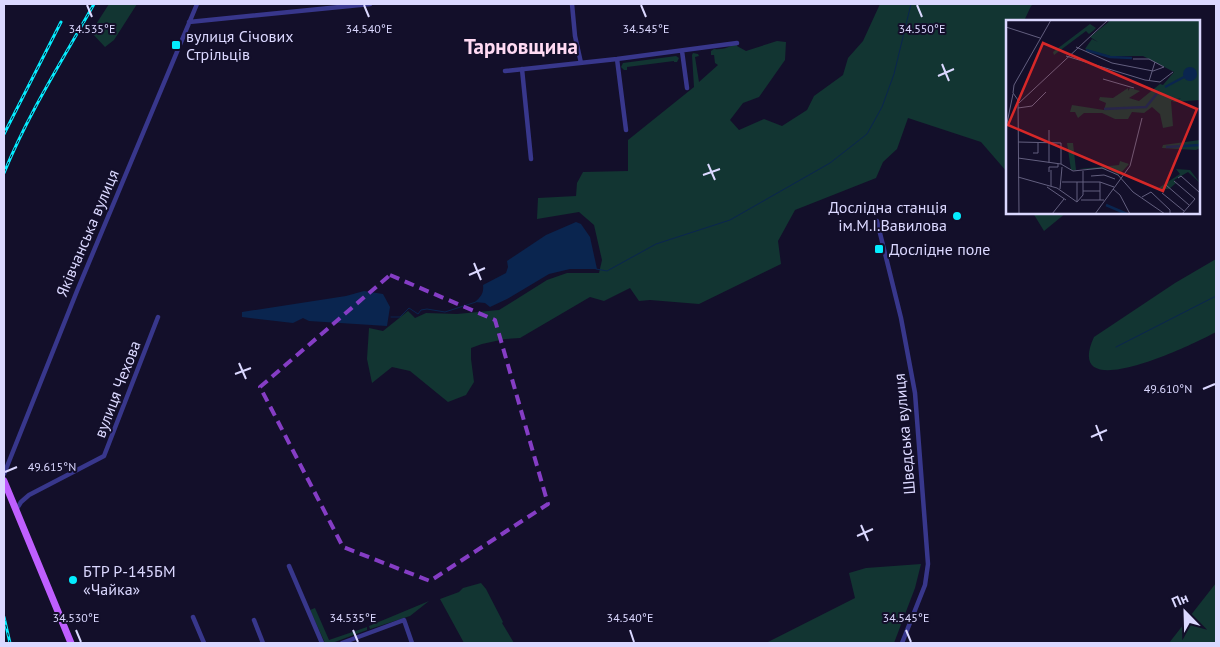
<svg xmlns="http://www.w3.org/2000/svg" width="1220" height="647" viewBox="0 0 1220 647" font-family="'PT Sans',sans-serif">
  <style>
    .green { fill: #123532 }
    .water { fill: #0a254f }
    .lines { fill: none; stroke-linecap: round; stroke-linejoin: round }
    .stream { stroke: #0a254f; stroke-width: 1 }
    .street { stroke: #38378c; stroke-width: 4.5 }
    .primary { stroke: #bf5fff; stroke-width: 7 }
    .rail-casing { stroke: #04edff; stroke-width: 3 }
    .rail { stroke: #130f2a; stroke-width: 1; stroke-dasharray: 4; stroke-linecap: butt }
    .marked { fill: none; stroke: #853dc5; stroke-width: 4; stroke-dasharray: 10 6; stroke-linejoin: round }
    .ticks { fill: none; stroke: #dbd8ff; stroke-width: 2 }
    .poi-dot { fill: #04edff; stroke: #130f2a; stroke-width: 2 }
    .labels { text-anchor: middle; stroke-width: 4; stroke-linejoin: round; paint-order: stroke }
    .poi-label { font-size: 16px; fill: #dbd8ff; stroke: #130f2a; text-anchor: start }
    .street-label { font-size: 16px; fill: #dbd8ff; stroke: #130f2a }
    .district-label { font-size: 21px; font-weight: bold; fill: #ffdaf3; stroke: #130f2a }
    .inset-river { fill: none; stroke: #0a254f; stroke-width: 2.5 }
    .inset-road { fill: none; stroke: #635f7f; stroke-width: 1 }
    .view { fill: #d62828; fill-opacity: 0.15; stroke: #d62828; stroke-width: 2.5 }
    .inset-edge { fill: none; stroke: #dbd8ff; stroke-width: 2.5 }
    .ticks-label { font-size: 12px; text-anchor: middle; fill: #dbd8ff; stroke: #130f2a; stroke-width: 4; stroke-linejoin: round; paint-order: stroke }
  </style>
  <rect width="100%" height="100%" fill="#130f2a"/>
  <path class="green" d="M109,4H137L114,40L105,47L91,32Z
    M880,4H1034L1031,6L1024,21H1008L1007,172L981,142L908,118L897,149L883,162L876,178L795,210L778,241L781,264L699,304L650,300L639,301L630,288L604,301L590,297L520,338L505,339L482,344L471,348V359L474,382L466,395L448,402L410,371L392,367L372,383L367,359L369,328L383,331L408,311L415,318L426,313L457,314L499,310L547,280L567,273H599L602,260L594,225L579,212L537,219L538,198L576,196L577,183L583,172L628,171V140L694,87L692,55L693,53L698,54L699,56L695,57L699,82L718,65L715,63L714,55H711V51L714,49C723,50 729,47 737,43V46L746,51L777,41L786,42L785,60L759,97L743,103L730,120L739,130L764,119L782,126L807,110L814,96L843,75L848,58L863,41Z
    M676,56L679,58L677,62H674V61L627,67V70H624L621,67L623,63Z
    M1033,213H1066L1044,231Z
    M1216,259V332C1196,343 1061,409 1094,337L1175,283Z
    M921,564L915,588L894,643H766L855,598L849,573L866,568Z
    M481,583L486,589L503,622L502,623L514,643H464L440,599L459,592L463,588Z
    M1216,583V643H1169Z
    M429,601L410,616L370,629L369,626Z
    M315,608L329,640L367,627V630L332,643H325L310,610Z"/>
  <path class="water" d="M576,222L581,224L590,237L597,269H570L549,274L507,299L490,307L485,303L475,302C481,297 484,293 483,285L506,273L508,267L507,261L546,235Z
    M364,291L383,294L390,307L387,326L309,321L303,318L293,323L242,317V312L346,296Z"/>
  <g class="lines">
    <path class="stream" d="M596,269L607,271L656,244L730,220L830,163L867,134L882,107L894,74L911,4
      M391,317H400L409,308L418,314L421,310L427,309L445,312L476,302
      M1116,347L1216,296"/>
    <path class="street" d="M572,4L575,36L581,63
      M189,22L370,4
      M682,51L687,88
      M617,59L626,130
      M522,69L531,159
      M505,71L617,59L737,43
      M877,221L901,318L915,393L928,564L925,585L902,643
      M4,474L77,291L197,4
      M16,510L21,502L29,495L104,456L158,317
      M289,566L322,643
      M193,617L204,643
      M254,620L263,643
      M342,643L404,620L412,643"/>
    <path class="primary" d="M4,481L71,643"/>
    <defs>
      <path id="rail" d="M4,134L61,22
        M4,173C28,114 63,59 94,4
        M4,617L10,643"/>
    </defs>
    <use href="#rail" class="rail-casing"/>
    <use href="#rail" class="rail"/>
  </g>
  <path class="marked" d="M390,275L495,320L548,504L430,581L343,547L260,387Z"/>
  <path class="ticks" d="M87,5L92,17M364,5L369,17M641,5L646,17M917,5L922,17M942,64L949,81M938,76L954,69M708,164L715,180M703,175L720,169M474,263L481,280M469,275L485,268M239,363L246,379M235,374L251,368M1203,389L1215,384M1096,425L1102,441M1091,437L1107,430M5,472L17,467M861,525L868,541M857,536L873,529M76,630L81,642M353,630L358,642M630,630L634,642M906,630L911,642"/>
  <g class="poi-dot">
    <rect x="171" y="40" width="10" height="10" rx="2.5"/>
    <circle cx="957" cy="216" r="5"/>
    <rect x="874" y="244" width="10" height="10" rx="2.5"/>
    <circle cx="73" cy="580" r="5"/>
  </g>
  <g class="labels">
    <g class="poi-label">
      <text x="186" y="42">вулиця Січових<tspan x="186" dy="18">Стрільців</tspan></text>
      <text x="947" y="213" text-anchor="end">Дослідна станція<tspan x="947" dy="18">ім.М.І.Вавилова</tspan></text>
      <text x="889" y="255">Дослідне поле</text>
      <text x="83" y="577">БТР Р-145БМ<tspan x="83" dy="18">«Чайка»</tspan></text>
    </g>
    <g class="street-label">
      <text transform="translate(87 233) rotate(-67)" y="6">Яківчанська вулиця</text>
      <text transform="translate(117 389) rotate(-69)" y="6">вулиця Чехова</text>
      <text transform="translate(904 434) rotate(-95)" y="6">Шведська вулиця</text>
    </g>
    <g class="district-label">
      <text x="521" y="54">Тарновщина</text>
    </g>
  </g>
  <g transform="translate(1006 20)">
    <rect width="194" height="194" fill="#130f2a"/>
    <path d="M105,0H194V80L166,82L175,78L165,81L167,106L157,108L154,94L146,87L138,93L126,92L122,99H109L96,93H78L72,98L69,92H64L66,85L98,90L100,83L93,80L94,77L107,78L122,68V71L124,68L134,71L123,78L133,81L154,64L157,65L168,52L137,36H104L79,29L86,19L92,22L84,17ZM84,4L90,8L88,10L83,14L80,11L48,35L47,32ZM194,120V128L190,130L156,128L157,125ZM61,123H67L70,150H65ZM114,141L123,144L113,155L102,149H73L113,145ZM170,149L184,150L194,163L182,152L168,160L170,163L163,169H151L174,154Z" fill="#123532"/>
    <path d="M177 54a7 7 0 1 1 14 0a7 7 0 1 1-14 0Z" fill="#0a254f"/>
    <path class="inset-river" d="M80,30L104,37L126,38M159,67L178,57M98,89L140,87L153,71M160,127L194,125M100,185L121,194"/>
    <path class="inset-road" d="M0,7L34,18M70,27L106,43L147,51L158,47M60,36L139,60L154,62L167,52M127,39H143L158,47M97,59L128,68M143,61L149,42M13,83L102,0M12,88L26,86L40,72M0,108L7,74M12,122L55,123V144M27,133H32V122M12,138L55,144L67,151L96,148L112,155L127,172L159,194M43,143V110M43,152V147H52V144M85,156L98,155L109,159M12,157L51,168L71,182M172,158L175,156L193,172M168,161L189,179L176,194M56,162H94L108,167M94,162V180M160,165L183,185M45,166V150M41,167L60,180M54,169L56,147M107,169L114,175L124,194M77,171H94M156,173L178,191M136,177L145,172L164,190V194M75,180H98M71,182L77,175V151M71,182V162M13,194L12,80L7,73L8,65L45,0M46,194L58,179M89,194L124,146L136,98"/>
    <path class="view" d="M37,23L191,89L157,171L2,105Z"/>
    <rect width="194" height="194" class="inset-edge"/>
  </g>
  <g class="ticks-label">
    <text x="92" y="33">34.535°E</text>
    <text x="369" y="33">34.540°E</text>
    <text x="646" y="33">34.545°E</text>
    <text x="922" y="33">34.550°E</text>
    <text x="1168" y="393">49.610°N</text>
    <text x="52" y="471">49.615°N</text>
    <text x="76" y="622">34.530°E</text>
    <text x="353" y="622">34.535°E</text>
    <text x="630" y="622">34.540°E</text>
    <text x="906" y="622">34.545°E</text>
  </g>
  <rect width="1220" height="647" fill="none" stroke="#dbd8ff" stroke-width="10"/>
  <g transform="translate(1185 612) rotate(337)" stroke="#130f2a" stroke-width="4" paint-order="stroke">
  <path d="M0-4L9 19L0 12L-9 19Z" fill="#dbd8ff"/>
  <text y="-8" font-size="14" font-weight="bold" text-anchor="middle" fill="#dbd8ff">Пн</text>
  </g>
</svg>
